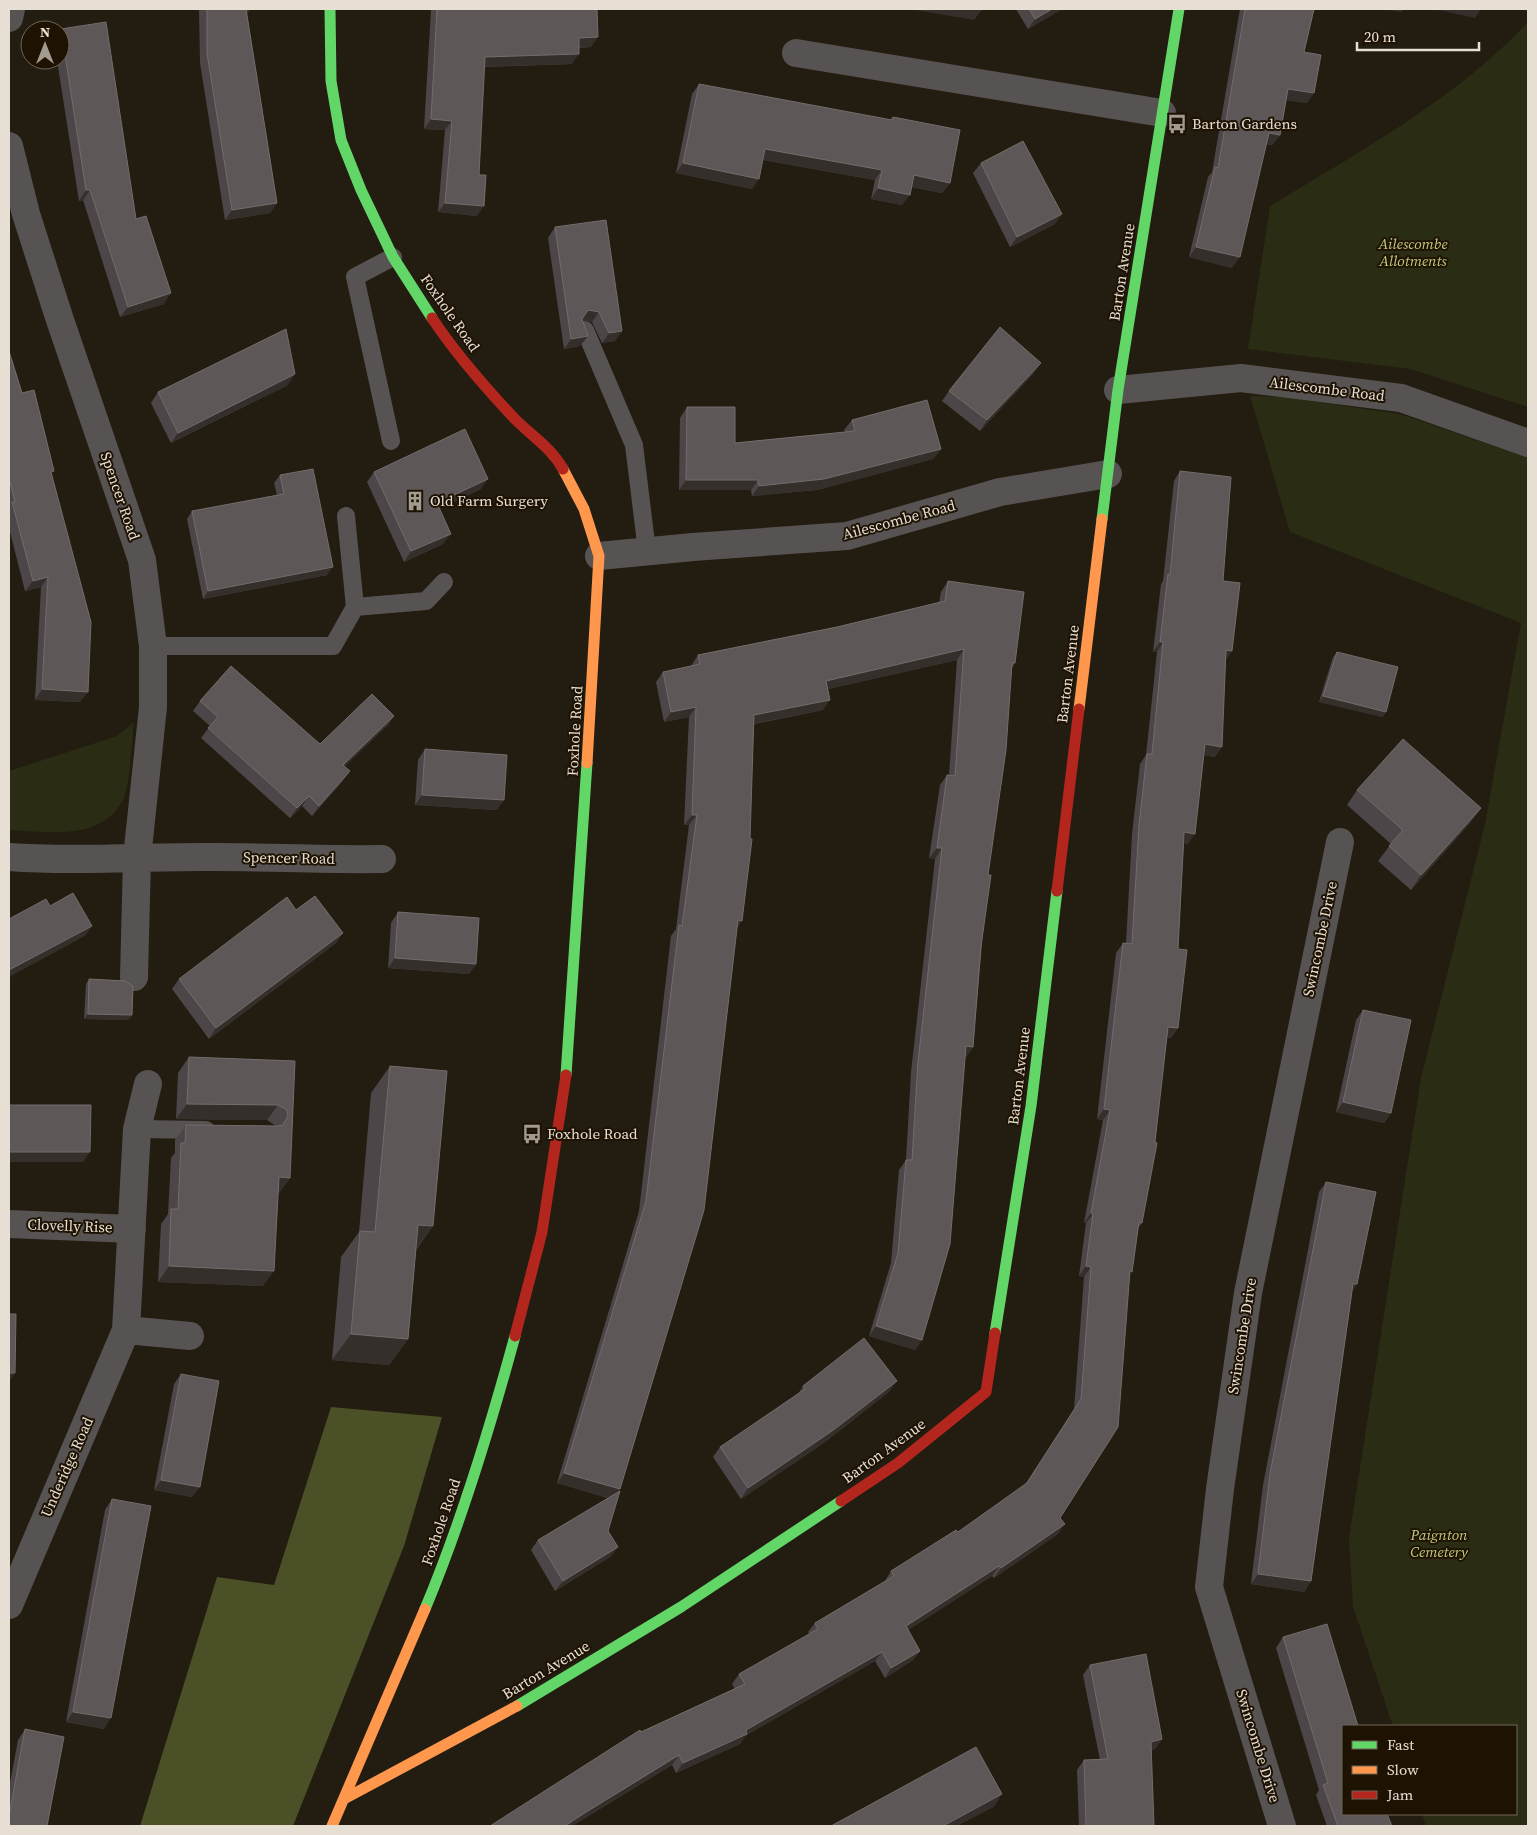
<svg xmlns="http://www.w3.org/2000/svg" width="1537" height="1835" viewBox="0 0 1537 1835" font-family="'Source Serif 4',serif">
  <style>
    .green { fill: #2b2c14 }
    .forest { fill: #4c5026 }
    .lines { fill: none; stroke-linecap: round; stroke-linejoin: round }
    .lane { stroke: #575352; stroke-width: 18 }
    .street { stroke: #575352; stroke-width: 28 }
    .fast { stroke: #63d668; stroke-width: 11 }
    .slow { stroke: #ff974d; stroke-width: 11 }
    .jam { stroke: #b3261e; stroke-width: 11 }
    .wall { fill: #4d4648 }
    .shaded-wall { fill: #352f2c }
    .building { fill: #5d5758; stroke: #736c6b }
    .labels { text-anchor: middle; stroke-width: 4; stroke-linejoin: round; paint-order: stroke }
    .poi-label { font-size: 15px; fill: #e7dfd4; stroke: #1e1303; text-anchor: start }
    .park-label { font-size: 15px; font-style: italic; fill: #c1ca7f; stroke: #1e1303 }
    .street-label { font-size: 15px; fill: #e7dfd4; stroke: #1e1303 }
  </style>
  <rect width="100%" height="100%" fill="#221c11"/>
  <path class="green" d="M1528,22V407L1410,369L1248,349L1270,206C1360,151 1456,99 1528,22Z
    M1250,396L1282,397L1400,414L1528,458V1826H1426L1422,1814H1516V1726H1393L1353,1606L1349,1538L1421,1078L1485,824L1521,623L1290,532Z
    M134,722C132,740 130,780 125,795C106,842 49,832 9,830V771L117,736Z"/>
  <path class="forest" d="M331,1407L442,1417L404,1546L293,1826H140L217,1577L274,1585Z"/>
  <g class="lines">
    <path class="lane" d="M585,330L634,445L647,551
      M391,441L355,277L393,257
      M355,607L426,601L444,582
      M153,646H333L355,607L346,516
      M137,1129L206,1130"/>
    <path class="street" d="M9,18L11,9
      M796,53L1162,113
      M9,146L26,214L59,317L142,560L153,646V707L137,858L134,977
      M1118,390L1241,378L1401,398L1528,443
      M599,556L693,547L847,536L1000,492L1108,474
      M9,857C77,862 146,856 215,857C271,857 326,860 382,859
      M9,1224L132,1229
      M126,1330L190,1336
      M9,1605L126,1330L137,1129L148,1084
      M1282,1826L1209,1587L1220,1489L1248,1293L1340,842"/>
    <path class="fast" d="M330,9L331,81L341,140L361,190L393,257L432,318
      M1102,519L1118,390L1179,9
      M566,1075L587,763
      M995,1333L1031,1106L1057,891
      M425,1609C462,1521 490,1428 515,1336
      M517,1706L681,1607L841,1501"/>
    <path class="slow" d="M563,469L584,509L599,556L587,763
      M1079,709L1102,519
      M344,1799L517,1706
      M332,1826L425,1609"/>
    <path class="jam" d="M432,318C455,353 484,386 513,417C530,435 551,447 563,469
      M1057,891L1079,709
      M515,1336L542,1232L566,1075
      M841,1501L898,1463L986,1392L995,1333"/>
  </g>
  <path class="wall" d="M199,9H250L247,14L277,203L270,213L225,220L200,63Z
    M431,9H597L591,47L579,48L572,64L484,67L477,216L438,212L445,130L424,129Z
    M1016,9H1062L1028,29Z
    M1240,9H1314L1304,52L1307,103L1286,100L1280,135L1272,145L1266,144L1232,268L1189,257L1208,177L1212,172Z
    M61,29L136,219L164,304L120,317L83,200L79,201L57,60H60V31Z
    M699,84L890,120L893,117L950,183L942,193L911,187L902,205L871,199L875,180L763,160L752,189L676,173L692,94Z
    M981,163L1055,224L1010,247L973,173Z
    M555,227L622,331L615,341L602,343L592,322L582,320L580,346L564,349L548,238Z
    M9,351L22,393L52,475L80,702L35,700L41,587L25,591L9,528Z
    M1034,373L980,431L942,401L949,391Z
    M288,385L171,443L151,403L158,392Z
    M687,407L735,443L845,432L844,430L852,420L941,449L933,459L817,490L752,496L751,490H679L680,418Z
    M1180,471L1223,581L1232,651L1225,660L1215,757L1204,755L1188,844L1184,843L1178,949V1028L1171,1038H1167L1142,1223L1138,1228L1129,1276L1060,1518L1058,1534L994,1578L992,1576L908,1630L920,1651L913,1660L885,1678L875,1661L745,1736L740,1744L676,1773L672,1765L572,1826L641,1732L735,1689L732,1684L739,1674L809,1634L808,1632L815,1623L885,1581L891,1571L958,1532L1026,1483L1074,1409L1084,1277L1079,1276L1086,1223H1084L1103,1120L1097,1119L1116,953L1123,943H1126L1132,834L1140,764L1146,755L1157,652H1153L1161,584L1163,581L1174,481Z
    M374,472L481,489L439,509L443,544L404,562L367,482Z
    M280,475L327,575L203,599L187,519L192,511L277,495L274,483Z
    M948,581L1015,663L1012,668L988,875L973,1047L966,1057H965L922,1340L915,1350L869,1336L891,1263L899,1170L906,1160L911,1072L935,859L929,858L940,785L947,775H949L957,660L828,689L823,710L754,724L737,928L620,1489L618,1492L608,1531L618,1547L610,1557L555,1591L531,1550L538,1540L608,1498L557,1483L639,1211L671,936L676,929L689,825H684L689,717L664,722L656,682L663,672L691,666L698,655L837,627L939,603L941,592Z
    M1337,652L1383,717L1319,702L1333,657Z
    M200,701L320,744L394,716L387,726L344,766L343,781L312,816L302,806L290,818L201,738L210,726L193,711Z
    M425,749L497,810L415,805L418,760Z
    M1357,790L1481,808L1470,823L1411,890L1378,861L1391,844L1347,805Z
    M296,910L343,933L336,943L209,1039L172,989L179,979Z
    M398,912L476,964L469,974L388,968L391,923Z
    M89,979L132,1015L128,1020L84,1019L86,984Z
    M1363,1010L1391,1113L1384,1123L1336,1112L1356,1020Z
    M189,1057L295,1061L290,1178L279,1193H278L263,1286L158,1282L161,1224L168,1214L171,1158L175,1153V1140L186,1125L276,1126L267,1120L176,1119L178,1073Z
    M390,1066L433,1226L416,1250L408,1339L389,1365L332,1360L341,1257L359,1232L371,1093Z
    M1326,1182L1352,1292L1311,1581L1304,1592L1251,1584L1263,1485L1319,1192Z
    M181,1374L192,1497L154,1490L174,1384Z
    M803,1386L890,1391L825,1442L741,1499L713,1457L720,1447L798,1394Z
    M112,1499L104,1729L66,1722L105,1510Z
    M1283,1637L1343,1726L1392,1826H1327L1316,1795L1319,1790L1276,1648Z
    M1090,1665L1162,1739L1155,1749L1151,1750L1154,1826H1079L1077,1770L1084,1760H1100L1083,1675Z
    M25,1729L9,1826V1788L18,1740Z"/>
  <path class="shaded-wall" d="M244,9H250L245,16Z
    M910,9H977L982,10L974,20Z
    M1052,9H1062L1028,29L1035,19Z
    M1383,9H1404L1401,12Z
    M1434,9H1481L1475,18Z
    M598,37L591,47L572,48L579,38Z
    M579,54L572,64L478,67L485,57Z
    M1288,89L1314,93L1307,103L1281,99Z
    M431,119L452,121L445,130L424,129Z
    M1269,133L1280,135L1272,145L1261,143Z
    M765,149L882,170L875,180L758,159Z
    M683,163L759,179L752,189L676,173Z
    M914,175L950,183L942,193L906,186Z
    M878,188L910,195L902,205L871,199Z
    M86,190H90L83,200L79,201Z
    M277,203L270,213L225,220L232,210Z
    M445,203L484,206L477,216L438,212Z
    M1062,214L1055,224L1010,247L1017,237Z
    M1196,247L1240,257L1232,268L1189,257Z
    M171,293L164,304L120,317L128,307Z
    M588,310L599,312L592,322L581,320L574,329Z
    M622,331L615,341L602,343L609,333Z
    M588,336L580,346L564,349L571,339Z
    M1041,363L1034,373L980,431L987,420Z
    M295,374L288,385L171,443L178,433Z
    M941,449L933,459L817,490L752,496L759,486Z
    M488,479L481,489L430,513L437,503Z
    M686,480H758L751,490H679Z
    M451,534L443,544L404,562L411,551Z
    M333,567L327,575L203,599L208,591Z
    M48,577L41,587L25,591L33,581Z
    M1160,642H1163L1157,652H1153Z
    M964,649L957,660L819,691L826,681Z
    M1226,650L1232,651L1225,661Z
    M42,689L88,692L80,702L35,700Z
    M1323,696L1386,712L1383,717L1319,702Z
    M830,700L823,710L747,725L754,715Z
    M696,707L689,717L664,722L671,712Z
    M394,716L387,726L336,775L343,765Z
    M1205,744L1222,747L1215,757L1198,754Z
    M350,771L343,781L312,816L319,806Z
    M422,795L504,800L497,810L415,805Z
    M309,796L302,806L290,818L297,808Z
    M1481,808L1470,823L1411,890L1421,875Z
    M692,815H697L689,825H684Z
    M1184,832L1195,834L1188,844L1177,842Z
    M937,848H942L935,859L929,858Z
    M738,920L742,921L735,931Z
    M92,926L85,936L9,977V970Z
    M343,933L336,943L209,1039L216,1028Z
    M395,958L476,964L469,974L388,968Z
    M88,1014L132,1015L128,1020L84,1019Z
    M1168,1027L1178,1028L1171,1038L1161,1037Z
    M966,1046L973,1047L966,1057H958Z
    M1343,1102L1391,1113L1384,1123L1336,1112Z
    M187,1104L278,1105L267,1120L176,1119Z
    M1104,1109L1110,1110L1103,1120L1097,1119Z
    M9,1152H90L83,1162H9Z
    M279,1177L290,1178L279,1193L268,1192Z
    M1091,1213L1093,1214L1086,1223H1084Z
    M418,1225L433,1226L414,1252Z
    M169,1266L274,1271L263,1286L158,1282Z
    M1086,1266L1091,1267L1084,1277L1079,1276Z
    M1353,1284H1357L1350,1295Z
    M876,1326L922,1340L915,1350L869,1336Z
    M351,1334L408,1339L389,1365L332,1360Z
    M9,1373H15L9,1382Z
    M897,1381L890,1391L825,1442L741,1499L748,1488Z
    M564,1473L620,1489L613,1499L557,1483Z
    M161,1480L200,1487L192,1497L154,1490Z
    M1065,1524L1058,1534L994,1578L1001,1568Z
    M618,1547L610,1557L555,1591L563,1581Z
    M999,1566L992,1576L899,1636L906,1626Z
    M1258,1574L1311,1581L1304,1592L1251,1584Z
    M920,1651L913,1660L885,1678L891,1668Z
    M882,1652L875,1661L745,1736L740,1744L676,1773L683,1763L746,1730Z
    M73,1712L111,1718L104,1729L66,1722Z
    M1162,1739L1155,1749L1144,1752L1151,1742Z
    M679,1755L672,1765L572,1826H565L583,1814Z
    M1002,1794L994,1807L957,1826H943Z"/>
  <path class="building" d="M207,9H246L277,203L232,210L207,53Z
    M437,9H597L598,37L579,38V54L485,57L479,175H486L484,206L445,203L452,121L431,119Z
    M1029,9H1052L1035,19Z
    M1245,9H1314L1304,52L1321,55L1314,93L1288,89L1280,135L1269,133L1240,257L1196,247L1215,167L1218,168Z
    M106,22L136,219L146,216L171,293L128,307L90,190H86L61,29Z
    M699,84L892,120L893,117L960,130L950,183L914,175L910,195L878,188L882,170L765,149L759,179L683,163Z
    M1023,141L1062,214L1017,237L981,163Z
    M606,220L622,331L609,333L599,312L588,310L582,319L588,336L571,339L555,227Z
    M1000,327L1041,363L987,420L949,391Z
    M286,329L295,374L178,433L158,392Z
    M9,351L22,393L34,390L54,471L51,472L91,622L88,692L42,689L48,577L33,581L12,502H15L9,478Z
    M927,400L941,449L824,479L759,486L758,480H686L687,407H735V443L855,431L852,420Z
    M465,429L488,479L437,503L451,534L411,551L374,472Z
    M313,469L333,567L208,591L192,511L284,494L280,475Z
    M1180,471L1231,477L1223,581L1240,583L1232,651L1226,650L1222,747L1205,744L1195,834L1184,832L1178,949L1187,950L1178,1028L1168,1027L1155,1142L1157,1143L1142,1223L1139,1222L1132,1272L1130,1271L1118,1427L1060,1518L1065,1524L1001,1568L999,1566L906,1626L920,1651L891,1668L882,1652L746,1730L747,1734L683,1763L679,1755L583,1814L565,1826H490L640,1730L641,1732L745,1684L739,1674L818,1629L815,1623L894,1576L891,1571L956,1530L958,1532L1027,1483L1081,1399L1091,1267L1086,1266L1093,1214L1091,1213L1110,1110L1104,1109L1123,943L1132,944L1139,825L1147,754H1152L1163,642H1160L1168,574L1170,575Z
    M948,581L1024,592L1015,663H1012L1006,750L988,875H991L981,946L973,1047L966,1046L950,1244L922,1340L876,1326L898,1253L906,1160H912L918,1062L942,848H937L947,775L955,776L964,649L826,681L830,700L754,715L750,839H752L742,921L738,920L704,1210L620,1489L564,1473L646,1201L679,925L682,926L697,815H692L696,707L671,712L663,672L700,664L698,655L837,627L945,601Z
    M1337,652L1398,667L1386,712L1323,696Z
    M231,666L320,744L372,694L394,716L343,765L350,771L319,806L309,796L297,808L208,728L218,717L200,701Z
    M1403,739L1481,808L1421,875L1389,846L1403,830L1357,790Z
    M425,749L507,755L504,800L422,795Z
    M73,893L92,926L9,970V919L46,899L50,906Z
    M315,896L343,933L216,1028L179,979L287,897L296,910Z
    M398,912L479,918L476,964L395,958Z
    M89,979L125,981L133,986L132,1015L88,1014Z
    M1363,1010L1411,1020L1391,1113L1343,1102Z
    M189,1057L295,1061L290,1178L279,1177L274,1271L169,1266L171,1209H178L181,1143H185L186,1125L278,1126L283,1125L288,1116L287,1110L278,1105L187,1104Z
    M390,1066L447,1071L433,1226L418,1225L408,1339L351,1334L360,1231L375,1232Z
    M9,1105H91L90,1152H9Z
    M1326,1182L1376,1192L1357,1284H1353L1311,1581L1258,1574L1270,1474Z
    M9,1314H16L15,1373H9Z
    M864,1338L897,1381L832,1431L748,1488L720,1447L805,1389L803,1386Z
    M181,1374L219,1381L200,1487L161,1480Z
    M620,1491L608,1531L618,1547L563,1581L538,1540Z
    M112,1499L151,1506L111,1718L73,1712Z
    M1327,1624L1358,1726H1343V1814H1387L1392,1826H1338L1323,1785L1328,1783L1283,1637Z
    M1146,1654L1162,1739L1151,1742L1154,1826H1086L1084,1760L1108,1759L1090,1665Z
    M25,1729L64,1737L47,1826H9V1816Z
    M976,1747L1002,1794L943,1826H831Z"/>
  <defs>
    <symbol id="bus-bare" viewBox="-9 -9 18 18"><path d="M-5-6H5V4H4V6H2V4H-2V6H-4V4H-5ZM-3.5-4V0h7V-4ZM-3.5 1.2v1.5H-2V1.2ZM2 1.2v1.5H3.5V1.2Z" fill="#a29b90" stroke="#1e1303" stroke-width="2.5" paint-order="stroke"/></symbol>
    <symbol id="building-bare" viewBox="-9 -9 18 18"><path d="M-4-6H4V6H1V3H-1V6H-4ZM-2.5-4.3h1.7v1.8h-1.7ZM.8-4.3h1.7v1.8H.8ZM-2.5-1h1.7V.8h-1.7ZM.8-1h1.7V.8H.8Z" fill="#a29b90" stroke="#1e1303" stroke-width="2.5" paint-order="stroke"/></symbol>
  </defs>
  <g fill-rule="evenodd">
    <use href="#bus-bare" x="1163" y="110" width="28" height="28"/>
    <use href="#building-bare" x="401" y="487" width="28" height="28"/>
    <use href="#bus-bare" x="518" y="1120" width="28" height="28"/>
  </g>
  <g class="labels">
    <g class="poi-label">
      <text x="1192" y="129">Barton Gardens</text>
      <text x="430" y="506">Old Farm Surgery</text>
      <text x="547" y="1139">Foxhole Road</text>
    </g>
    <g class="park-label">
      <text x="1413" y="249">Ailescombe<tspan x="1413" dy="17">Allotments</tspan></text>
      <text x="1439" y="1540">Paignton<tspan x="1439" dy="17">Cemetery</tspan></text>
    </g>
    <g class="street-label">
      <text transform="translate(1122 272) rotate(-81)" y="5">Barton Avenue</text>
      <text transform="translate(450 313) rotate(55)" y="5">Foxhole Road</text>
      <text transform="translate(1327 389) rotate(7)" y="5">Ailescombe Road</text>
      <text transform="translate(120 496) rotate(71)" y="5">Spencer Road</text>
      <text transform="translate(899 520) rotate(-15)" y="5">Ailescombe Road</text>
      <text transform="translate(1068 674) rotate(-83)" y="5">Barton Avenue</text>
      <text transform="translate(575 731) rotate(-87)" y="5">Foxhole Road</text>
      <text transform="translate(289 858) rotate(1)" y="5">Spencer Road</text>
      <text transform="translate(1320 939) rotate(-78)" y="5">Swincombe Drive</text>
      <text transform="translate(1019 1076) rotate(-83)" y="5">Barton Avenue</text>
      <text transform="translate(70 1226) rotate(2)" y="5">Clovelly Rise</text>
      <text transform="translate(1242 1336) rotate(-81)" y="5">Swincombe Drive</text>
      <text transform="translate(884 1451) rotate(-36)" y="5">Barton Avenue</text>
      <text transform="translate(67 1467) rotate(-66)" y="5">Underidge Road</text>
      <text transform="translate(441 1522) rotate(-71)" y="5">Foxhole Road</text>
      <text transform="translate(546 1670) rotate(-31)" y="5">Barton Avenue</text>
      <text transform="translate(1258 1746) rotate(73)" y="5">Swincombe Drive</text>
    </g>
  </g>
  <rect width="1537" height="1835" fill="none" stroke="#e7dfd4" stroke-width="20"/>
  <rect x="1342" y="1725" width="175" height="90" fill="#1e1303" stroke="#6e6557"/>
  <rect x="1352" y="1741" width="25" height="8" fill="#63d668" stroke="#6e6557"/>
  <text x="1387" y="1750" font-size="15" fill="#e7dfd4">Fast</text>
  <rect x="1352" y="1766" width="25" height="8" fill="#ff974d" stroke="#6e6557"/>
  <text x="1387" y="1775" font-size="15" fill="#e7dfd4">Slow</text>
  <rect x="1352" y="1791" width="25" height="8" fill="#b3261e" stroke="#6e6557"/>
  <text x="1387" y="1800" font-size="15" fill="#e7dfd4">Jam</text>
  <g transform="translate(45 45)"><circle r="24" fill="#1e1303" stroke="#6e6557"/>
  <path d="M0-4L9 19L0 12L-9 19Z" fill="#a29b90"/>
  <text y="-8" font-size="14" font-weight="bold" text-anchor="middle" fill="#e7dfd4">N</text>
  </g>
  <path d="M1357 42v8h122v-8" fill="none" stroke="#e7dfd4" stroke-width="2.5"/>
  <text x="1364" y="42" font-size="15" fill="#e7dfd4" stroke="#1e1303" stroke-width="4" paint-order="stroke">20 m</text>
</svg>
